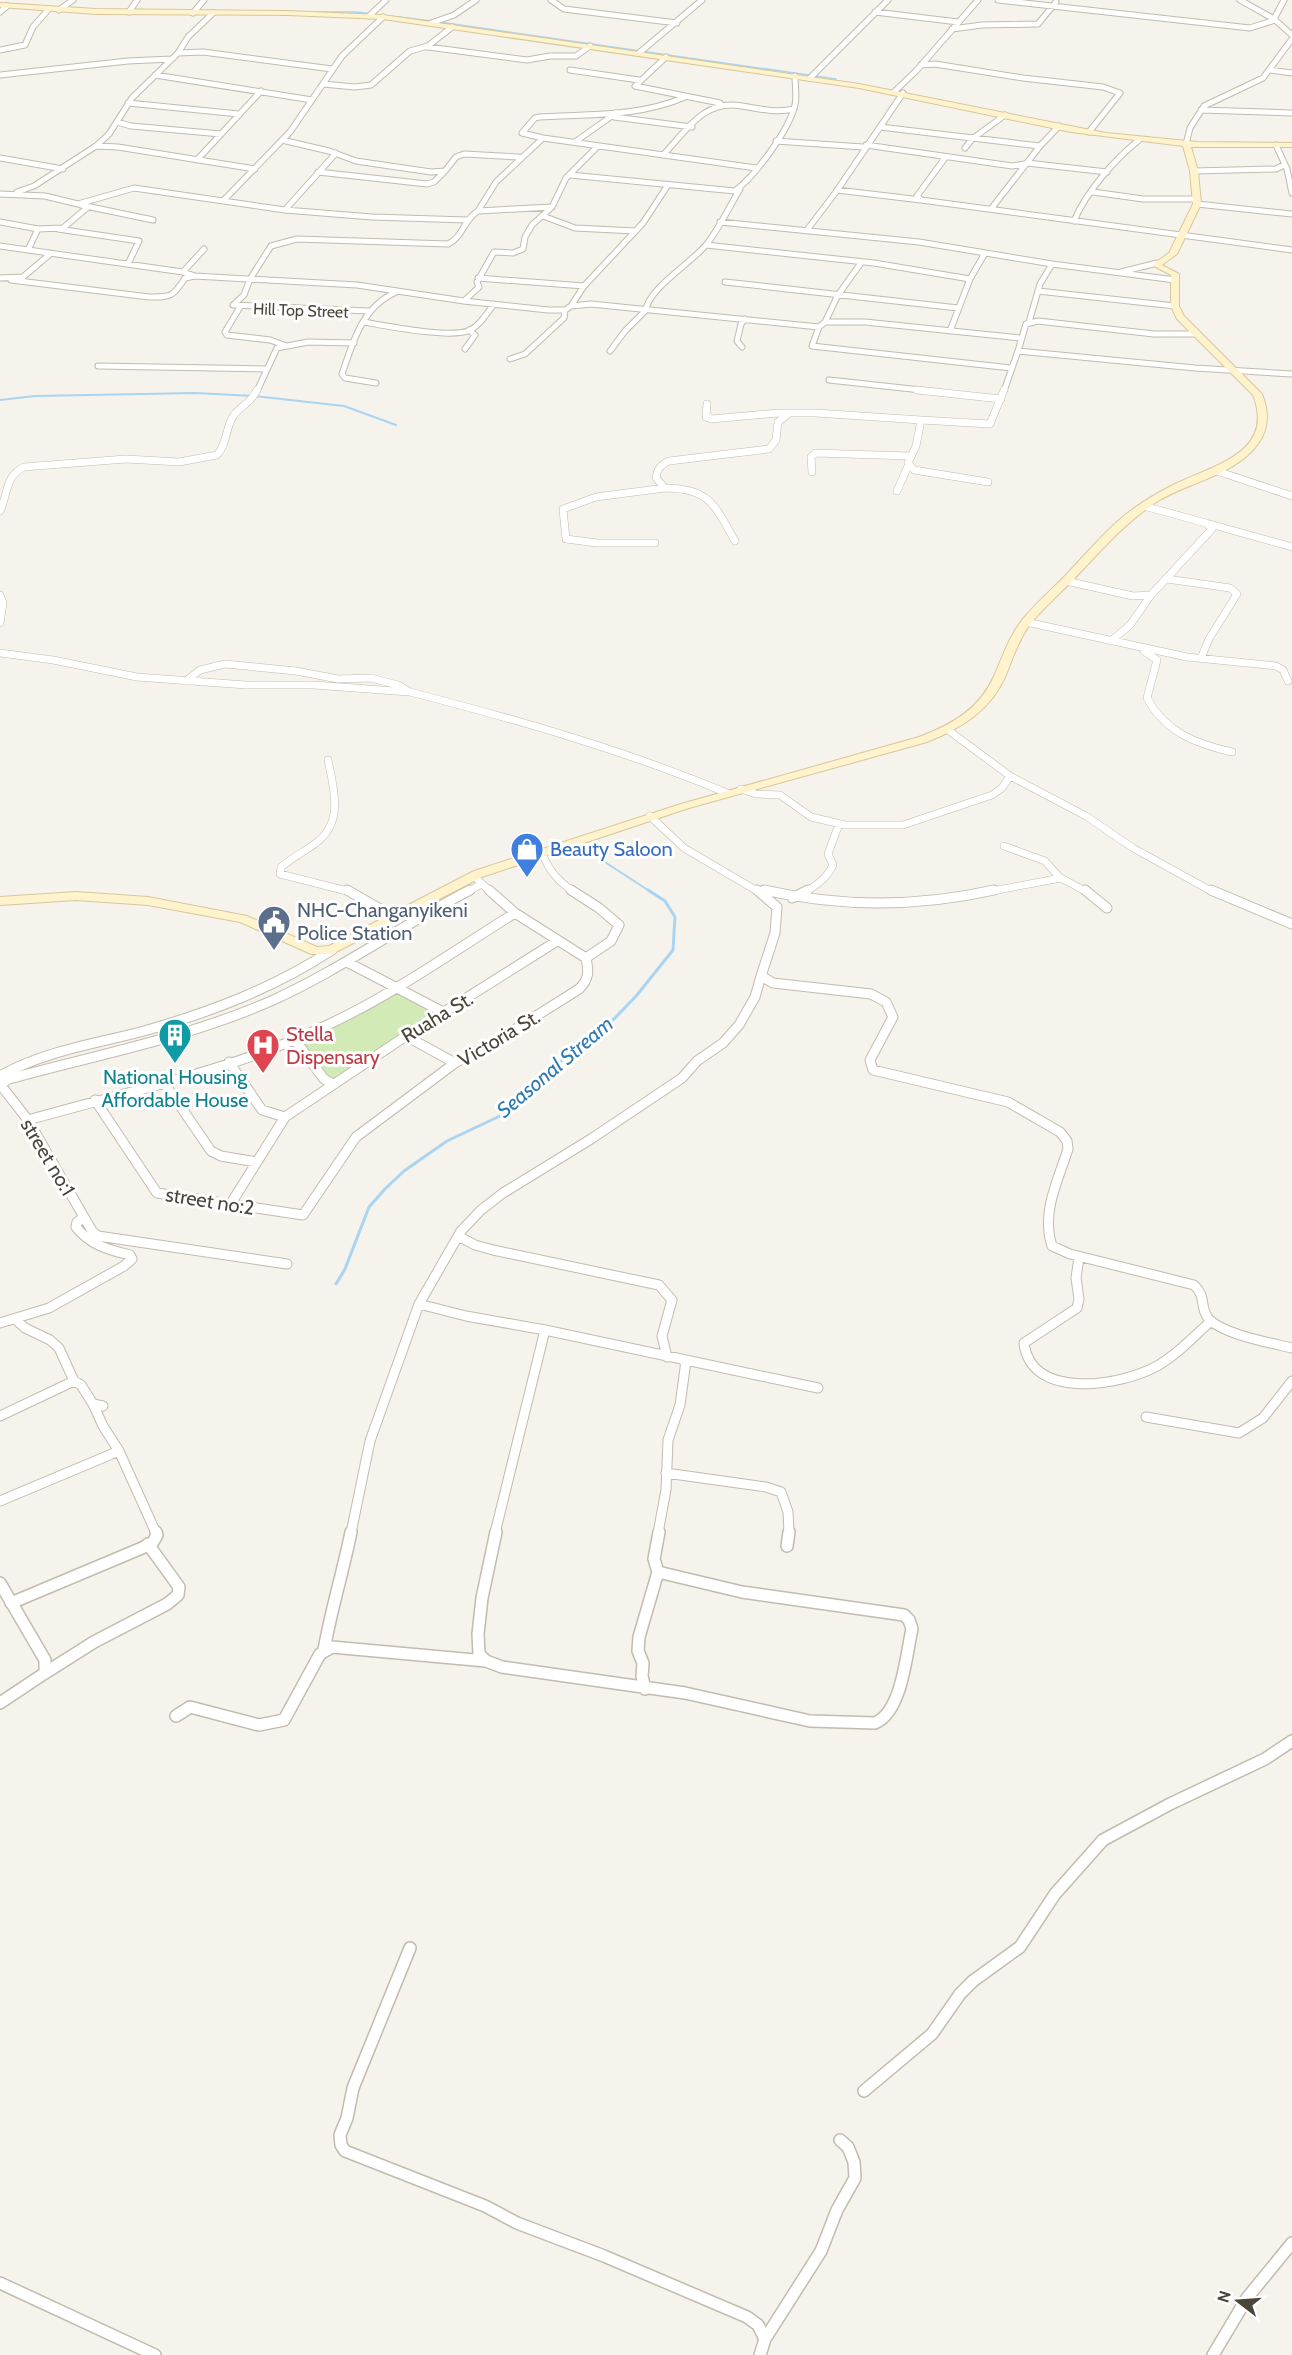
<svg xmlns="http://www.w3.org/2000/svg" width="1292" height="2355" viewBox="0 0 1292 2355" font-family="Cabin,sans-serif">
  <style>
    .green { fill: #d2eab5 }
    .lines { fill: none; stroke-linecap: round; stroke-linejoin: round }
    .stream-far2 { stroke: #a9d4f2; stroke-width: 1.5 }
    .stream-far1 { stroke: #a9d4f2; stroke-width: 2 }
    .stream { stroke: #a9d4f2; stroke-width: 3 }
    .street-far3-casing { stroke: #c2bbae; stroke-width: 7 }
    .street-far2-casing { stroke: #c2bbae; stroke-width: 8 }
    .street-far1-casing { stroke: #c2bbae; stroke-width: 11 }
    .street-casing { stroke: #c2bbae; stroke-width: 14 }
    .secondary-casing { stroke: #d6c79b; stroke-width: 2 }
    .street-far3 { stroke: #fff; stroke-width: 5 }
    .street-far2 { stroke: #fff; stroke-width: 7 }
    .street-far1 { stroke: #fff; stroke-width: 9 }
    .street { stroke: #fff; stroke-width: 11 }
    .secondary { fill: #fff3cd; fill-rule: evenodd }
    .labels { text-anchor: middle; stroke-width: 6; stroke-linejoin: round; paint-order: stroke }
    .far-street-label { font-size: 16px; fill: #4b4439; stroke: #fff }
    .shop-label { font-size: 20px; fill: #366cbe; stroke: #fff; text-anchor: start }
    .service-label { font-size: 20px; fill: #4e5e75; stroke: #fff; text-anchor: start }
    .street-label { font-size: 20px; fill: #4b4439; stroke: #fff }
    .health-label { font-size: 20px; fill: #be3a42; stroke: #fff; text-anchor: start }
    .culture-label { font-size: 20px; fill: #0d838f; stroke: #fff }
    .water-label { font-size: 21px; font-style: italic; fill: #2e7ab2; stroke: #fff }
  </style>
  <rect width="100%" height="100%" fill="#f6f3ec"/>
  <path class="green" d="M397,992L430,1009L432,1015L334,1080L328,1077L301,1042L302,1039Z"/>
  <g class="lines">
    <path class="stream-far2" d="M304,12H356L432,21
      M439,22L836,79"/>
    <path class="stream-far1" d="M0,400L35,396L195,393L254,396L344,406L396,425
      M583,844L594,855L651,892"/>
    <path class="stream" d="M336,1284L345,1269L369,1207L385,1189L404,1171L447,1141L500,1116L542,1076L615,1018L637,995L673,950L675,917L665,901L648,890"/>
    <defs>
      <path id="street-far3" d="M551,0L564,9L677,23
        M998,0L1250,28L1275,20
        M1240,0L1274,19
        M1284,0L1274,19L1292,35
        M59,10L73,0
        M0,12L7,6
        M129,12L137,0
        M875,12L958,22
        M193,13L204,0
        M369,16L386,0
        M431,23L454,15L476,0
        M952,29L982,25L1038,24L1056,2
        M428,47L527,60L550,56H576L590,46
        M0,50L25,45L33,27L48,10
        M178,53L203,52L332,69
        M639,53L702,0
        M666,57L635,86L720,103
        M921,65L935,64L1023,78L1103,87L1120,93L1089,132
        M570,70L639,80
        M1270,70L1292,73
        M0,75L128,61L172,59
        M155,75L312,100
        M810,78L888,0
        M323,84L355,87L371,85L410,51L428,46L452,27
        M894,92L916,71L978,0
        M128,103L239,114
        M1201,110L1292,113
        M614,117L692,127
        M117,122L131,126L221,134
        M880,127L1040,146
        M543,138L522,133L535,118L539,117C588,114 639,117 685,97
        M282,140L329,151L356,161L431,172L445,171L456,157L464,154L519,157
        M776,141L863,147
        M575,142L616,113
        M1186,144L1190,128L1204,106L1263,78L1292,39
        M866,145L1012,166L1025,164
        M1276,145L1287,169L1292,193
        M96,146L118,147L255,169
        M965,148L972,139L1005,115
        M663,155C687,130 704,99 742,106C760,109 776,113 794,109
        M0,158L63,169
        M945,158L917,196L921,200L1292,250
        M197,160L261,91
        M1027,163L1107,172
        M1194,171L1276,169L1284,165
        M318,172L427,184L434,182L445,171
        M570,175L735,191C756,175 789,130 795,105C797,96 795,85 795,76
        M837,190L921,200
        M17,192L34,186L96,146L109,134L132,98L178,53L188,37L213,13
        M1093,192L1143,199H1198
        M0,194L45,196L78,204L134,188L285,210L372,217L467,220
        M224,200L290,132L342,56L383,17
        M1197,204L1292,214
        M81,205L153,220
        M991,209L1040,146L1059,126
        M285,210L336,153
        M478,211L496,182L543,138L756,168
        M543,216L575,228L635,231
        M1074,221C1086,192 1115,159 1139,140
        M0,222L38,229L28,250
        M720,222L919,242L1052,264L1175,280
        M38,229L63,228L88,207
        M58,229L139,241L128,264
        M807,230L836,192L903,93
        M706,245L874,263L970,279
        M0,246L183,272L195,276L357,285L464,301L548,310H565L571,306L591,304L819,327L825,322L838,295L861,263
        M183,272L204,249
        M1121,272L1157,263
        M0,278L23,277L50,254
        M478,278L584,286
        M11,280L149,297C171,297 173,297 185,278L195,276
        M725,282L958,308
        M1038,291L1175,306
        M464,301L479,287L477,282L494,252L513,253L523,249L525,237L532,225L552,207L566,178L598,146
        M571,306L584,286L643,223L668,185
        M240,307L225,332L227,335L270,340L284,345
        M369,311L233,305L244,295L250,279L271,246L297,239L448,244C463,237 464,219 478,211L552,207
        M364,322C387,326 447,338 468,331C479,327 487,313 494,304
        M825,322H865L1020,338
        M1029,322L1040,284L1052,264
        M819,327L812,346L1011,368
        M950,331L970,279L985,253
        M742,347L737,341L741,324L745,319
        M465,349L475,335L469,330
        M610,351L625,331L646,310C648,289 692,262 706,245C719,229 729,207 740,189
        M1018,351L1026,324L1038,321L1154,334H1197
        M510,359L525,354L564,318L565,310
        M98,366L265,369
        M829,380L930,391
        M376,383L345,378L342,374C353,342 362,307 396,292
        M257,391L277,348L308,342L354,343
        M1004,391L1018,351L1195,368L1292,374"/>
      <path id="street-far2" d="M917,390L1001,399
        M707,404L706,417L711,419L779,413H816L921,420
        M1217,471L1292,496
        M812,472L811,457L815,453L910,456
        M988,482L914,470L908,463L916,446L921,420L990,424L1004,390
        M897,491L908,466
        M0,511C8,494 5,476 24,467L126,459L179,462L217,455C228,443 225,427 234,415C242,405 251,403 257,390
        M1206,523L1292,547
        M735,541C715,506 710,488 665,488L656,478C657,469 661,464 669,461L769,449L776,440L778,422L787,415
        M655,543H597L566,539L563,509L596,497L665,488
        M1167,579L1230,588L1237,594L1209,639L1201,658
        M1066,581L1133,596L1151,595L1212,529L1206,523L1144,506
        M0,595L3,603L0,623
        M1026,622L1187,657L1276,666L1283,670L1288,681
        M1111,641L1130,625L1151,595
        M1144,651L1157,660L1147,698C1165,732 1196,744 1232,752
        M0,653L53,660L137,677L246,685H314L409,692
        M186,681L200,670L225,664L296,671L338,679L371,678L398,685L410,692C518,720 624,750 727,793
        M948,730L1010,776L1086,816L1133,848L1213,892
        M328,760C334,790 344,822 316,843C305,851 292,858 281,867L280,874L351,892
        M741,789L756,794L780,795L811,817L845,825H903L992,795L1002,788L1010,776
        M650,816L684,848L759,892
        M1004,846L1045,861L1059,877
        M542,852C548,870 558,881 574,892
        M478,880L491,892
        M763,890L770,892
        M467,892L480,885
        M805,892C817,885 827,878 833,865L828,854L839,824
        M987,892L1061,878L1087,892"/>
      <path id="street-far1" d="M347,890L394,917
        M571,890L599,908L619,925L611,941L586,958
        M757,890L777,907L775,933L761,976L773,983L871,994L886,1002L893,1017L870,1060L873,1070L1008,1102L1060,1132L1067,1141L1068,1149C1058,1181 1041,1212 1052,1246L1070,1254L1194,1285C1207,1297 1199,1306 1208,1318C1221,1334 1272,1343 1292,1348
        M764,890C839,907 918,907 994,890
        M1085,890L1107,908
        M1211,890L1292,924
        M792,898L808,890
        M347,962L445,1013
        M406,1036L455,1063
        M295,1040L324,1079L333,1084
        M229,1062L262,1110L285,1117
        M0,1076C44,1051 95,1044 144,1031C211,1012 274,988 332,950
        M163,1081L211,1151L221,1156L257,1162
        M95,1100L157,1193L303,1215L356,1137L455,1063L506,1035L579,989C589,979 589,972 586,958L515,913L489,890
        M28,1120C126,1092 231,1071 323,1027C391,996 452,952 515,913
        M230,1205L285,1117L406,1036L557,941
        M458,1236L475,1245L493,1250L659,1285L672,1300L662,1336L667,1357
        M1079,1257L1076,1278L1079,1299L1077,1308L1024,1343C1031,1401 1121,1386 1157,1366C1177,1355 1193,1337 1210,1322
        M287,1264L98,1236L92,1231L28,1120L3,1088L2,1083L9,1079C96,1055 187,1038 271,1001C340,970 402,925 470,890
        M419,1304L466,1316L545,1330L818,1388
        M15,1319L25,1328L50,1340L59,1348L74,1381L81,1385L93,1404L103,1406
        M0,1323L49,1308L124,1266L132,1259L130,1255C109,1250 90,1245 76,1227L77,1222L84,1218
        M93,1404L103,1426L119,1451L156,1533
        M0,1416L74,1381
        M1146,1417L1239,1433L1263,1418L1292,1381
        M666,1473L766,1487L781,1492L788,1512L789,1533
        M0,1501L119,1451
        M351,1533L370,1441L419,1304L461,1231L481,1210L503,1193L591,1139L682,1078L697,1061L723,1043L739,1025L755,997L761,976
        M495,1533L545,1330
        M658,1533L666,1490L668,1440L680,1405L686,1361"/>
      <path id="street" d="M496,1532L482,1598L478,1634L479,1654L486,1661L502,1667L685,1693L810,1721L875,1723C902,1712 906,1655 912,1629L909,1620L904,1615L742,1592L658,1572
        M787,1546L789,1532
        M0,1583L45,1660V1673L0,1703
        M11,1603L142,1548L153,1542L157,1535L156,1532
        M324,1650C331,1610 343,1572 351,1532
        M45,1673L94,1642L167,1604L178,1595L179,1587L148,1544
        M645,1689L642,1676L643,1663L638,1651L639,1637L658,1572L654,1559L659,1532
        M176,1716L190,1707L259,1725L284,1720L320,1654L332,1647L486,1661
        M410,1948L353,2088L347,2118L340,2135L341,2145L345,2151L485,2206L517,2223L604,2256L747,2317L758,2325L765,2339L760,2355
        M864,2091L932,2034L960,1994L973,1981L1020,1947L1055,1894L1103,1840L1170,1804L1265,1759L1292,1741
        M0,2283L155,2355
        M765,2339L821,2251L837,2210L855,2178L854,2162L848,2147L840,2140
        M1213,2355L1247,2298L1292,2243"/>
      <path id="secondary" d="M0,3L96,9L287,11L383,15L859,84L1106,133L1198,142L1292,143V147H1191L1198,171L1201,204L1177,254L1162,265L1179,274V306L1184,316L1262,394C1271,416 1268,435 1251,452C1226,477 1188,483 1158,501C1124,523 1099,553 1071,582C1057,596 1043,609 1030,624C1019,640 1013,657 1006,675C991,710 962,728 927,742L689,808L482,877L332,954H311L240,922L148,905L76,900L0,905V897L76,892L148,897L247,916L317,947L329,946L474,871L681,804L919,737C951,725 980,709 994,676C1003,656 1009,636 1023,619C1035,604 1050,591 1064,577C1082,558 1099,538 1118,521C1135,506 1155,494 1175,484C1213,465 1276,453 1253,395L1177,319L1171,306V275L1152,265L1169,253L1193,204L1190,171L1183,146L1071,132L859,88L383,19L287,15L96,14L0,7Z"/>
    </defs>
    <use href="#street-far3" class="street-far3-casing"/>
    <use href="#street-far2" class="street-far2-casing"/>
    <use href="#street-far1" class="street-far1-casing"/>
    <use href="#street" class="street-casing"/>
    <use href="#secondary" class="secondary-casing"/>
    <use href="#street-far3" class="street-far3"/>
    <use href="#street-far2" class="street-far2"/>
    <use href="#street-far1" class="street-far1"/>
    <use href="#street" class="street"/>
    <use href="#secondary" class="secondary"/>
  </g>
  <defs>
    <symbol id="shop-pin" viewBox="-11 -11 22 30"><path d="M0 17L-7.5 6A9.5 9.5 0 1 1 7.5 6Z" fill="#3f7fe0" stroke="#fff"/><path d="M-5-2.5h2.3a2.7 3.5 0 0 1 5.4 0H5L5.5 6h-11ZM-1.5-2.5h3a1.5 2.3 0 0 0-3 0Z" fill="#fff"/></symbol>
    <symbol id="civic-pin" viewBox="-11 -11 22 30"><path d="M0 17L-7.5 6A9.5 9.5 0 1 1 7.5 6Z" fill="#5c6f8a" stroke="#fff"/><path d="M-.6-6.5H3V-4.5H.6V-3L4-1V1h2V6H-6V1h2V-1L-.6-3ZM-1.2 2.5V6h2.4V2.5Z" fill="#fff"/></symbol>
    <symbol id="building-pin" viewBox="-11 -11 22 30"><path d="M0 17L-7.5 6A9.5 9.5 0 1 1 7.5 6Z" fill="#0f9aa8" stroke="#fff"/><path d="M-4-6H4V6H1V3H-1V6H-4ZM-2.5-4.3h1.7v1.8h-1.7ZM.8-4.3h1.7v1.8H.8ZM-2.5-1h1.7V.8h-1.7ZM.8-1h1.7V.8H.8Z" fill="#fff"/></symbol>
    <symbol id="hospital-pin" viewBox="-11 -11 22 30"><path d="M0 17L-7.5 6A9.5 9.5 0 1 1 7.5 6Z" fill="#e0444e" stroke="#fff"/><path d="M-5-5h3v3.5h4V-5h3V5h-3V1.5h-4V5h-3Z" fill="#fff"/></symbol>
  </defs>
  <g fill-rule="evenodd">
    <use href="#shop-pin" x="508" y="830" width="38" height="52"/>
    <use href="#civic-pin" x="255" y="903" width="38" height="52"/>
    <use href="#building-pin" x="156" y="1016" width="38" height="52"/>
    <use href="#hospital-pin" x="244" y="1026" width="38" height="52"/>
  </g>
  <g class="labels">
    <g class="far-street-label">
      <text transform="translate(301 310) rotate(2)" y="6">Hill Top Street</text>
    </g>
    <g class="shop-label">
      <text x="550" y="856">Beauty Saloon</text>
    </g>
    <g class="service-label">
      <text x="297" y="917">NHC-Changanyikeni<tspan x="297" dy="23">Police Station</tspan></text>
    </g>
    <g class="street-label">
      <text transform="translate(437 1017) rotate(-31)" y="7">Ruaha St.</text>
      <text transform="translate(499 1038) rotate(-31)" y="7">Victoria St.</text>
      <text transform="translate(48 1157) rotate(59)" y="7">street no:1</text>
      <text transform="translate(210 1201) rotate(9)" y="7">street no:2</text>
    </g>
    <g class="health-label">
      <text x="286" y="1041">Stella<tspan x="286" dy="23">Dispensary</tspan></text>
    </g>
    <g class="culture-label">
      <text x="175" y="1084">National Housing<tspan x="175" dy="23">Affordable House</tspan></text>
    </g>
    <g class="water-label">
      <text transform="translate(555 1067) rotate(-40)" y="7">Seasonal Stream</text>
    </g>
  </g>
  <g transform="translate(1238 2301) rotate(287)" stroke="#ffffff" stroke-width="4.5" paint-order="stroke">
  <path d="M0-4.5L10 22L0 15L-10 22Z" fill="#4b4439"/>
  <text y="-9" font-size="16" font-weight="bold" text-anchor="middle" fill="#4b4439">N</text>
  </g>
</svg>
